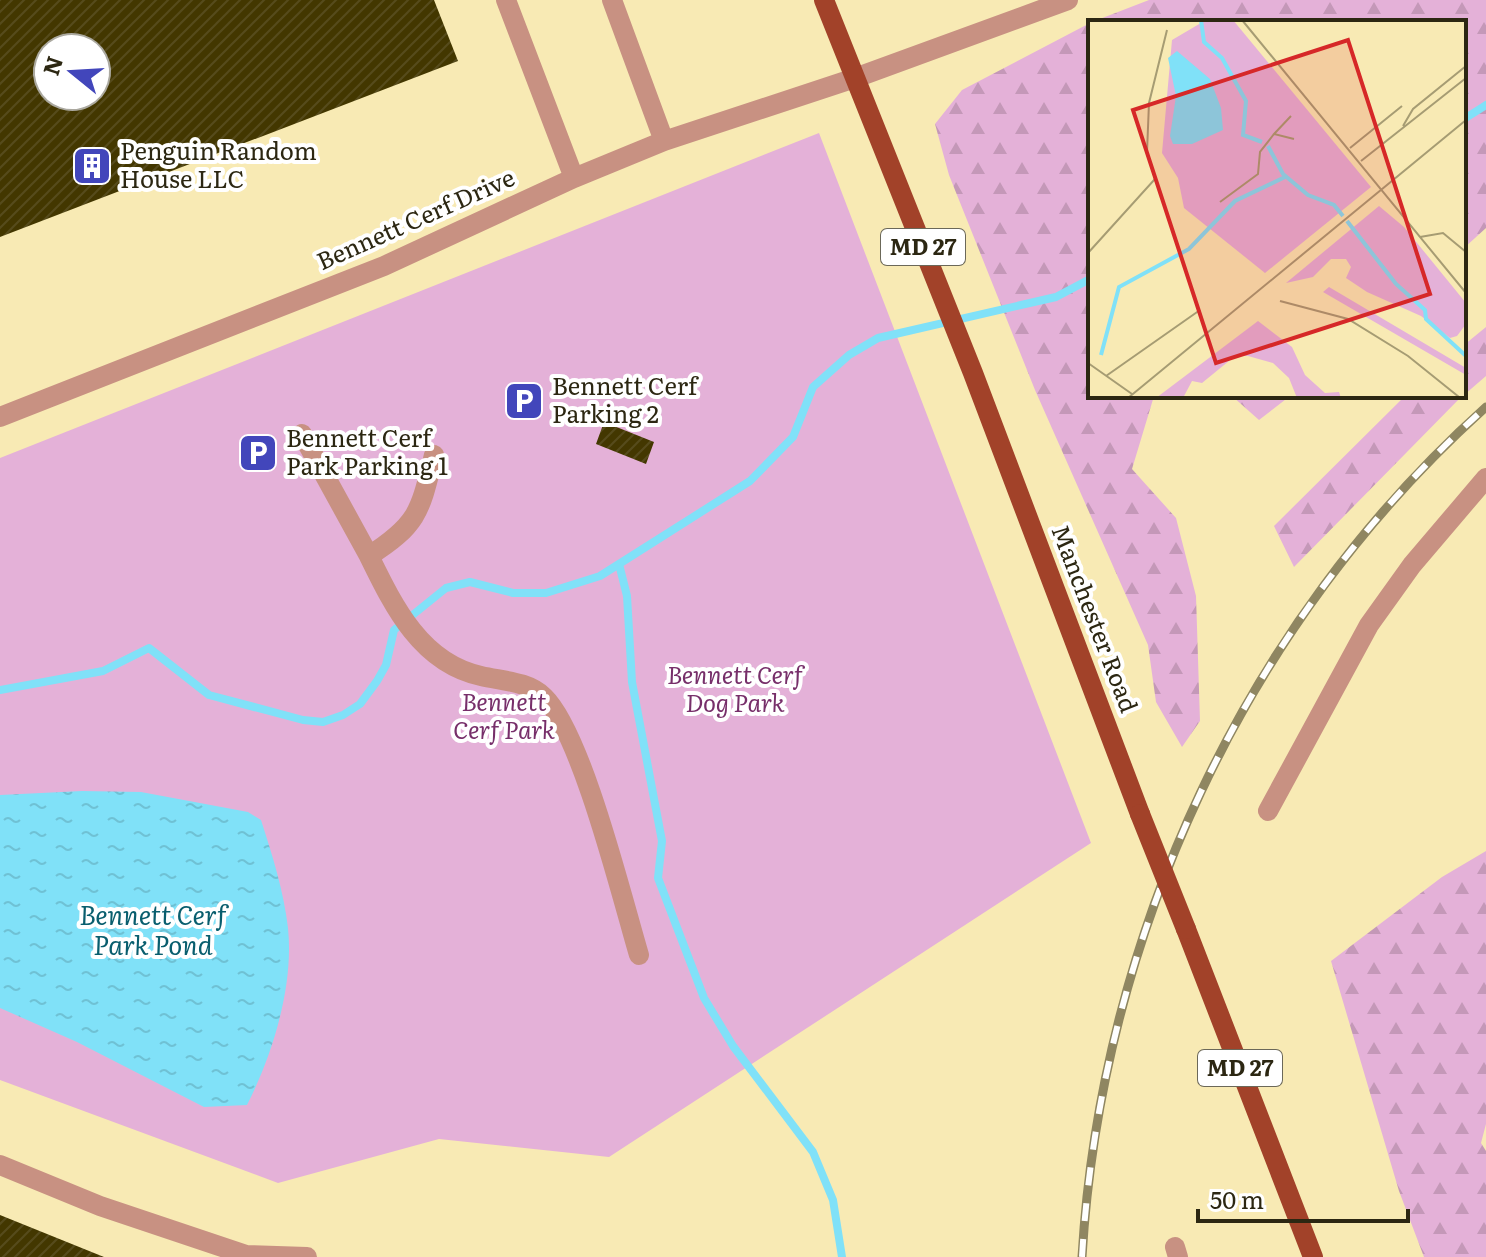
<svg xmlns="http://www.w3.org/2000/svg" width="1486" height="1257" viewBox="0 0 1486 1257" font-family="Literata,serif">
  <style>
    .forest { fill: url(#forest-firs) }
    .park { fill: #e4b1d8 }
    .water { fill: url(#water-ripples) }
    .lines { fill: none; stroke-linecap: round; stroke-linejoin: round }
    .stream { stroke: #80e1f8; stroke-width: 8 }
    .building { fill: url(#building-hatch); fill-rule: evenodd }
    .minor { stroke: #c89182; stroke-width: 20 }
    .major { stroke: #a24229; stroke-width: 20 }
    .rail-casing { stroke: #8f8661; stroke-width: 9 }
    .rail { stroke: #fff; stroke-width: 6; stroke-dasharray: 18; stroke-linecap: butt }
    .major-bridge { stroke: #a24229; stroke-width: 20 }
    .labels { text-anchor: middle; stroke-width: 8; stroke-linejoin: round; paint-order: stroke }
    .shield { fill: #fff; stroke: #6b6859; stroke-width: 2 }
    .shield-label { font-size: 22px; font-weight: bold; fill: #2c2712 }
    .poi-label { font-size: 24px; fill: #2c2712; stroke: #fff; text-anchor: start }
    .street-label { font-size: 24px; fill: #2c2712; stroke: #fff }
    .park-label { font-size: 24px; font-style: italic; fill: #772f6a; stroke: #fff }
    .water-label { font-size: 26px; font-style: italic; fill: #095e6e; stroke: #fff }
    .inset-river { fill: none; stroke: #80e1f8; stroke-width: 4 }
    .inset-road { fill: none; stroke: #a69c73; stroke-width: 2 }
    .view { fill: #d62828; fill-opacity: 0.15; stroke: #d62828; stroke-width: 4 }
    .inset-edge { fill: none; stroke: #2c2712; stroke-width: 4 }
  </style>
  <defs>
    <pattern id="forest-firs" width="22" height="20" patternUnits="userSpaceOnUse" patternTransform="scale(2)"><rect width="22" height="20" fill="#e4b1d8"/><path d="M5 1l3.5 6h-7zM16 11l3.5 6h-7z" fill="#c498b8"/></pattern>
    <pattern id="water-ripples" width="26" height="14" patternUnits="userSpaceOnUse" patternTransform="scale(2)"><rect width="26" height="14" fill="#80e1f8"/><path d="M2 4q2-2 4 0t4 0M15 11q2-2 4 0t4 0" fill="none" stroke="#6fc1d4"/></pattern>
    <pattern id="building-hatch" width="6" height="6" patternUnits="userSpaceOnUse" patternTransform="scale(2)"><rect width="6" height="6" fill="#433700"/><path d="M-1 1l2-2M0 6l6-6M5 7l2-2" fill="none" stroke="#564b1c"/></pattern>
  </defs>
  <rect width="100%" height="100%" fill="#f8eab4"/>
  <path class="forest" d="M1149,0H1486V228L1464,248V22H1092Z
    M1090,23V396H1154L1132,469L1176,518L1196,596L1200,721L1182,747L1156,702L1148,645L1035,390L949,175L935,124L962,90Z
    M1486,327V376L1464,395V345Z
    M1232,396H1290L1259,420Z
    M1405,396H1462L1294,567L1274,526Z
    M1486,851V1124L1481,1143L1486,1151V1257H1424L1399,1191L1331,961L1442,877Z"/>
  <path class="park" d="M819,133L1091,843L609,1157L439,1139L278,1183L0,1080V458Z"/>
  <path class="water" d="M82,791L141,792L248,812L261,820C272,854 284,892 288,928C294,985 273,1054 247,1105L204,1107L77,1042L0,1008V795Z"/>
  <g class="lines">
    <path class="stream" d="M1464,119L1486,105
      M619,564L627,596L632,682L662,841L658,878L704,998L733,1046L813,1152L833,1200L842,1257
      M0,690L103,671L149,648L209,695L303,720L323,722L343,715L360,704L377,681L386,665L394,630L446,588L470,582L513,593H546L600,576L750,481L793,437L813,387L849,355L878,338L1056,297L1090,279"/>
  </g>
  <path class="building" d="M0,0H434L458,61L0,237ZM48,48H96V96H48Z
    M604,422L654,442L646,464L596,444Z
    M0,1215L104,1257H0Z"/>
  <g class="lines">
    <path class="minor" d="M506,0L574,178
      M612,0L664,141
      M0,417L384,266L574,178L664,141L855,78L1068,0
      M302,434L369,556C419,524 420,511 434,455
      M369,556C394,607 421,663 481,676C502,681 528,681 544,697C582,734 622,898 639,955
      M1268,811L1369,625L1412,565L1486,478
      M0,1165L100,1206L246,1255L307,1257
      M1175,1247L1178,1257"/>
    <path class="major" d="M824,0L973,373L1140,814
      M1186,929L1313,1257"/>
    <defs>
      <path id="rail" d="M1082,1257C1101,935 1245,623 1486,407"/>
    </defs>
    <use href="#rail" class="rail-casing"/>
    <use href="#rail" class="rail"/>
    <path class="major-bridge" d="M1140,814L1186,929"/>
  </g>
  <defs>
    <symbol id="building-square" viewBox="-11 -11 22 22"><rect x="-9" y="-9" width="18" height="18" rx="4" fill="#4246bb" stroke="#fff"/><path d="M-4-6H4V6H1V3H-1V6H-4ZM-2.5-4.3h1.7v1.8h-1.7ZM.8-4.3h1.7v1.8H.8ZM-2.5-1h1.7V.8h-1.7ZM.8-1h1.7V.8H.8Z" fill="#fff"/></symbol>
    <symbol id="parking-square" viewBox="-11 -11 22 22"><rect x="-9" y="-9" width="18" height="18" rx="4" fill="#4246bb" stroke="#fff"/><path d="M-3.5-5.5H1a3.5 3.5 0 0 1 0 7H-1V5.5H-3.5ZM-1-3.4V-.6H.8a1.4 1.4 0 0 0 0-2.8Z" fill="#fff"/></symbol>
  </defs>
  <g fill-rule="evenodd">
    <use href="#building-square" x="70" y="144" width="44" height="44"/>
    <use href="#parking-square" x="502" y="379" width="44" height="44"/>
    <use href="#parking-square" x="236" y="431" width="44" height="44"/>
  </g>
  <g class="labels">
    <g class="shield">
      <rect x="881" y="229" width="84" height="36" rx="6"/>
      <rect x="1198" y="1050" width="84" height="36" rx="6"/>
    </g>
    <g class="shield-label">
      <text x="923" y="255">MD 27</text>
      <text x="1240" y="1076">MD 27</text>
    </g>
    <g class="poi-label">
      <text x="120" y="160">Penguin Random<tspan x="120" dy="28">House LLC</tspan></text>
      <text x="552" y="395">Bennett Cerf<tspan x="552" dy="28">Parking 2</tspan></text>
      <text x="286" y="447">Bennett Cerf<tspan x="286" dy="28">Park Parking 1</tspan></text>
    </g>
    <g class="street-label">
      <text transform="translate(416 220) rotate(-24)" y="8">Bennett Cerf Drive</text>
      <text transform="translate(1094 619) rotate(69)" y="8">Manchester Road</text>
    </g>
    <g class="park-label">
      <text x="735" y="684">Bennett Cerf<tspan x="735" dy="28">Dog Park</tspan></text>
      <text x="504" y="711">Bennett<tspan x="504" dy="28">Cerf Park</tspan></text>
    </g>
    <g class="water-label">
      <text x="153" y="925">Bennett Cerf<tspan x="153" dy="30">Park Pond</tspan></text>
    </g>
  </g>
  <g transform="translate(1088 20)">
    <rect width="378" height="378" fill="#f8eab4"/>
    <path d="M291,186L316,207L378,283V304L369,316L362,318L333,296L279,272L258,258L263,247L258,239H243L225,257L198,263ZM241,267L378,348V355L235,272ZM170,301L204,327L217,355L237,373L251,372L253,378H209L201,358L185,343L160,336H147L114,363L104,361L95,378H68Z" fill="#e4b1d8"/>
    <path d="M118,0H145L283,167L177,253L96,188L90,158L74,133L84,20Z" fill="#e4b1d8"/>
    <path d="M89,31L122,59L133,88L135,110L104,124H85L82,116L88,76L80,38Z" fill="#80e1f8"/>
    <path class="inset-river" d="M113,0L116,22L134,38L158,81L155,115L174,122M180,126L195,154L220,175L246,185L255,196M259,201L308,264L337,290L338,299L378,336M13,335L31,267L101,229L147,181L197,157"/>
    <path class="inset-road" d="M154,0L378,273M203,96L186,114L206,119M315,106L325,89L378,46M262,128L314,86M273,141L378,58M132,182L170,154L172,132L186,114M332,217L355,213L378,232M0,233L67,159L59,132L61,83L79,10M192,281L260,299L320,336L371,377M0,343L44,374M18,356L112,290M40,378L378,100"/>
    <path class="view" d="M260,20L342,274L128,343L45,90Z"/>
    <rect width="378" height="378" class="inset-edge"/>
  </g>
  <g transform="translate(72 72) rotate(288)"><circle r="38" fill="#ffffff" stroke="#aba9a0" stroke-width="2"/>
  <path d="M0-6L14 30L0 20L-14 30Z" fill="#4246bb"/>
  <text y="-12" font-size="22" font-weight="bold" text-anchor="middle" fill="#2c2712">N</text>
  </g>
  <path d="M1198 1209v12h210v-12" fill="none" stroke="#2c2712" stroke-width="4"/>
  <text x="1210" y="1209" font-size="24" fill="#2c2712" stroke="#ffffff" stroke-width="6" paint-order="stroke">50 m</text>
</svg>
